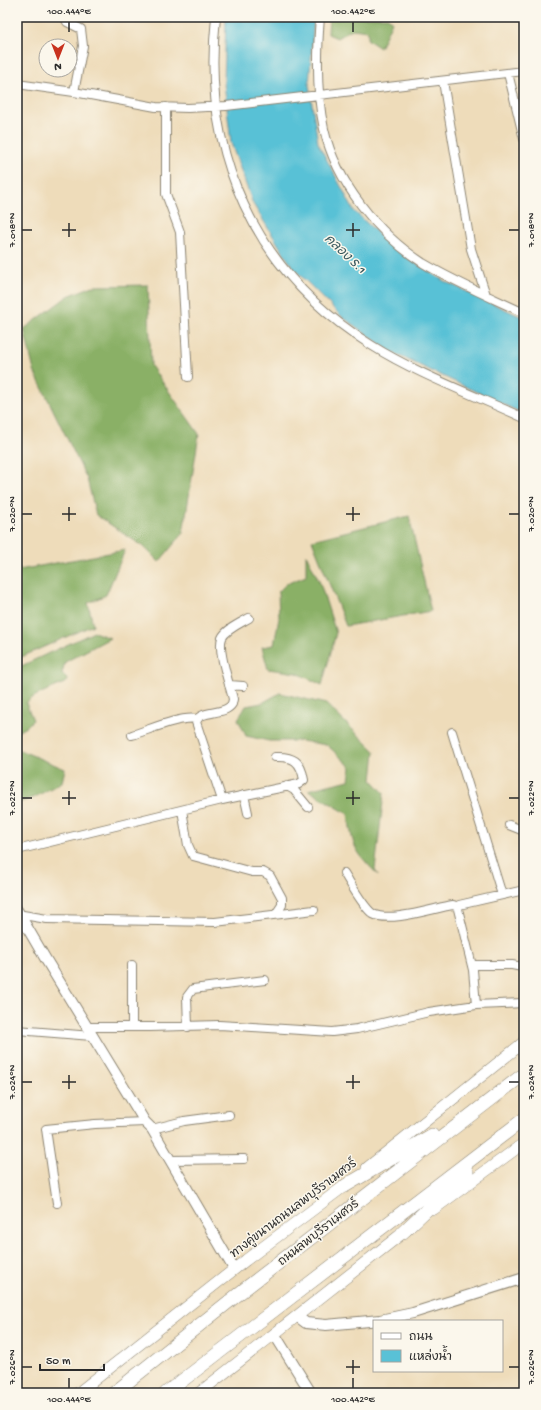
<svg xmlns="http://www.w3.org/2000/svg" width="541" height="1410" viewBox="0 0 541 1410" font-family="'Gochi Hand','Playpen Sans Thai',sans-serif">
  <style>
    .forest { fill: #8ab066; stroke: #5a6e48 }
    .water { fill: #59c1d6; stroke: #427680 }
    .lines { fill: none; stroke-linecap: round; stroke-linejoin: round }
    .minor-casing { stroke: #8c8472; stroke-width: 10 }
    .tertiary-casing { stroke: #8c8472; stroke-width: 12 }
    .secondary-casing { stroke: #8c8472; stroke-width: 12 }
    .primary-casing { stroke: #8c8472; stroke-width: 14 }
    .minor { stroke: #fff; stroke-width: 8 }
    .tertiary { stroke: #fff; stroke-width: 10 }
    .secondary { stroke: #fff; stroke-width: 11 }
    .primary { stroke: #fff; stroke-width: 13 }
    .ticks { fill: none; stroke: #2b2b2b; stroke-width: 1.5 }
    .labels { text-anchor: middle; stroke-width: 3; stroke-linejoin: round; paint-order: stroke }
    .street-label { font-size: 12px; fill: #2b2b2b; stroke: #fbf7ec }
    .water-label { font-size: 13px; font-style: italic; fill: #39585e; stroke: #fbf7ec }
    .neatline { fill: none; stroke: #2b2b2b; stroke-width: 1.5 }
    .ticks-label { font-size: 10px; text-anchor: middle; fill: #2b2b2b }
  </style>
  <rect width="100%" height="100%" fill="#fbf7ec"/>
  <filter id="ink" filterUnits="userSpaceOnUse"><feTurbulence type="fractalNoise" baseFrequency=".025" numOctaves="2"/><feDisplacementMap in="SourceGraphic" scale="8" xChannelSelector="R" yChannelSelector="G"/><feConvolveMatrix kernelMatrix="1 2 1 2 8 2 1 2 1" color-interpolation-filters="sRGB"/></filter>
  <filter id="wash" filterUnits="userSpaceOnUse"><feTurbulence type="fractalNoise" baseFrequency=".012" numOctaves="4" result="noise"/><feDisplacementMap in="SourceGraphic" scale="16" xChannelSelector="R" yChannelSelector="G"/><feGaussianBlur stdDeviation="0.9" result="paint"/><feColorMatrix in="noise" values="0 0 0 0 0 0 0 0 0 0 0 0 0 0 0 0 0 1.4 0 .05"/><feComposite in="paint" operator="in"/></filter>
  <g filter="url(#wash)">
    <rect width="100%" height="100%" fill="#eedcba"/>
    <path class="forest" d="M329,17H388L392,22L380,48L368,40V31L352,29L337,38L328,34Z
      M148,285L151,366L199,434L183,533L159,562L144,547L96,515L87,479L34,371L24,329L68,296L93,286Z
      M409,516L431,611L346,626L312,540Z
      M125,550L106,595L88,603L93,625L17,659V567L19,570Z
      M306,554L320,583L336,633L322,685L297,673L268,669L262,647L274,645L279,618L278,592L286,584L306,576Z
      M94,632L110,638L65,662L62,673L68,681C54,689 37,692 26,703L33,720L26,727L17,732V668Z
      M280,693L326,704L375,751L372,780L384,793L375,870L378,875C354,850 353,848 348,814L308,790L349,780L351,767L327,745L301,741H269L246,736L238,719L246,706L262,703Z
      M17,749L65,769L62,782L35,797L17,803Z"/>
    <path class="water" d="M226,17H314L309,85L318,143L354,211L398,252L444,281L524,318V414L391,352L341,316L293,268L253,204L231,143L224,83Z"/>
  </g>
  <g filter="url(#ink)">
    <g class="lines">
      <defs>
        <path id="minor" d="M65,17L67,22L81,29L83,46L74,92
          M216,17C201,153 254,272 371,345C417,374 474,395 524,418
          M320,17C317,54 316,93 324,129C336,182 378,234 423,263C455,282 490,297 524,313
          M508,73L524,139
          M443,81L471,249L486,295
          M17,84L74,92L156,107L188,108L226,106L524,71
          M166,107V194L180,232L188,377
          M229,685L243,686
          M452,732L502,895
          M132,735C149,730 179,716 197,719
          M287,786L294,790L308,807
          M244,795L248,813
          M222,800L196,722C200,709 225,716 232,704L233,699C230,686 217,650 222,638C226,629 241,623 249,618
          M182,810L188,845L193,856L252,872H263L270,876L282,898V905L276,914
          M509,825L524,831
          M17,850L222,800L299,784L304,780C301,761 293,756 275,757
          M344,873C351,884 363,907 373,914C390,923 434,908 453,905L458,907
          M17,914L47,919L215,922L314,910
          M132,965V1027
          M472,965H512L522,967
          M476,1005L473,970L458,909L459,905L524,890
          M86,1027H150L219,1025L332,1032L357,1029L429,1012L476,1005L524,1003
          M188,1027L187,997L193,989L265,980
          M17,1030L92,1036
          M152,1129L184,1121L229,1115
          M170,1160L244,1159
          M57,1203L46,1129L95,1124L145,1122"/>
        <path id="tertiary" d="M17,910L45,958L145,1122L152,1129L234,1269
          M298,1317L306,1323L326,1325L380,1320L413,1313L524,1278
          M275,1335L311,1393"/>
        <path id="secondary" d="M367,1168L524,1042
          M434,1209L524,1143
          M78,1393L246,1260L351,1181
          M199,1393L409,1228"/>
        <path id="primary" d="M345,1186L432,1135
          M402,1233L467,1172
          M114,1393L246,1288L524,1074
          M166,1393L524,1119"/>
      </defs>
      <use href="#minor" class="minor-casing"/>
      <use href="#tertiary" class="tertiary-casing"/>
      <use href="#secondary" class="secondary-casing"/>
      <use href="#primary" class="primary-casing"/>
      <use href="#minor" class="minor"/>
      <use href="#tertiary" class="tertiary"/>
      <use href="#secondary" class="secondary"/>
      <use href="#primary" class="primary"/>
    </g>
  </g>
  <path class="ticks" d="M69,22V32M353,22V32M69,223V237M353,223V237M22,230H32M62,230H76M346,230H360M509,230H519M69,507V521M353,507V521M22,514H32M62,514H76M346,514H360M509,514H519M69,791V805M353,791V805M22,798H32M62,798H76M346,798H360M509,798H519M69,1075V1089M353,1075V1089M22,1082H32M62,1082H76M346,1082H360M509,1082H519M353,1360V1374M22,1367H32M346,1367H360M509,1367H519M69,1378V1388M353,1378V1388"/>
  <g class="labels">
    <g class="street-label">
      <text transform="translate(293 1208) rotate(-37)" y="4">ทางคู่ขนานถนนลพบุรีราเมศวร์</text>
      <text transform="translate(318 1232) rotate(-38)" y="4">ถนนลพบุรีราเมศวร์</text>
    </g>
    <g class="water-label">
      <text transform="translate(346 253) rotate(43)" y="5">คลอง ร.1</text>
    </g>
  </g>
  <rect width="541" height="1410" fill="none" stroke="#fbf7ec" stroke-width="44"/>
  <rect x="373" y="1320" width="130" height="52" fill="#fbf7ec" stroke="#a8a59f"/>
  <rect x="381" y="1333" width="20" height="6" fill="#ffffff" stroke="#a8a59f"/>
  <text x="409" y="1340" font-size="12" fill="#2b2b2b">ถนน</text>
  <rect x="381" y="1350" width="20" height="12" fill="#59c1d6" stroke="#a8a59f"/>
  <text x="409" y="1360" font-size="12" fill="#2b2b2b">แหล่งน้ำ</text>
  <g transform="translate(58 58) rotate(180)"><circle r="19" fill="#fbf7ec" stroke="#a8a59f"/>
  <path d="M0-3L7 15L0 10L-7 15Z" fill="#c8321e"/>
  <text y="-6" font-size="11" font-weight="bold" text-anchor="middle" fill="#2b2b2b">N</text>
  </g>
  <path d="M40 1364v6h64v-6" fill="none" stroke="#2b2b2b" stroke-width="2"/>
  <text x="46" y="1364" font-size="12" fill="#2b2b2b" stroke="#fbf7ec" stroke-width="3" paint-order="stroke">50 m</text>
  <rect x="22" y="22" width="497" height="1366" class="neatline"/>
  <g class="ticks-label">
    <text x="69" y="14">100.444°E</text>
    <text x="353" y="14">100.442°E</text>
    <text transform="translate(530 230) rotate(-90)" y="4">7.018°N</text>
    <text transform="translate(11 230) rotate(-90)" y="4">7.018°N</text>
    <text transform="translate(11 514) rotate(-90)" y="4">7.020°N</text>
    <text transform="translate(530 514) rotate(-90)" y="4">7.020°N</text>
    <text transform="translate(530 798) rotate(-90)" y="4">7.022°N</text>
    <text transform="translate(11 798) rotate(-90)" y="4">7.022°N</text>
    <text transform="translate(11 1082) rotate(-90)" y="4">7.024°N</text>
    <text transform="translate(530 1082) rotate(-90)" y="4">7.024°N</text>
    <text transform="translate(11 1367) rotate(-90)" y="4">7.026°N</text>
    <text transform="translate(530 1367) rotate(-90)" y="4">7.026°N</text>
    <text x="69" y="1402">100.444°E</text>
    <text x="353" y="1402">100.442°E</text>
  </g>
</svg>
